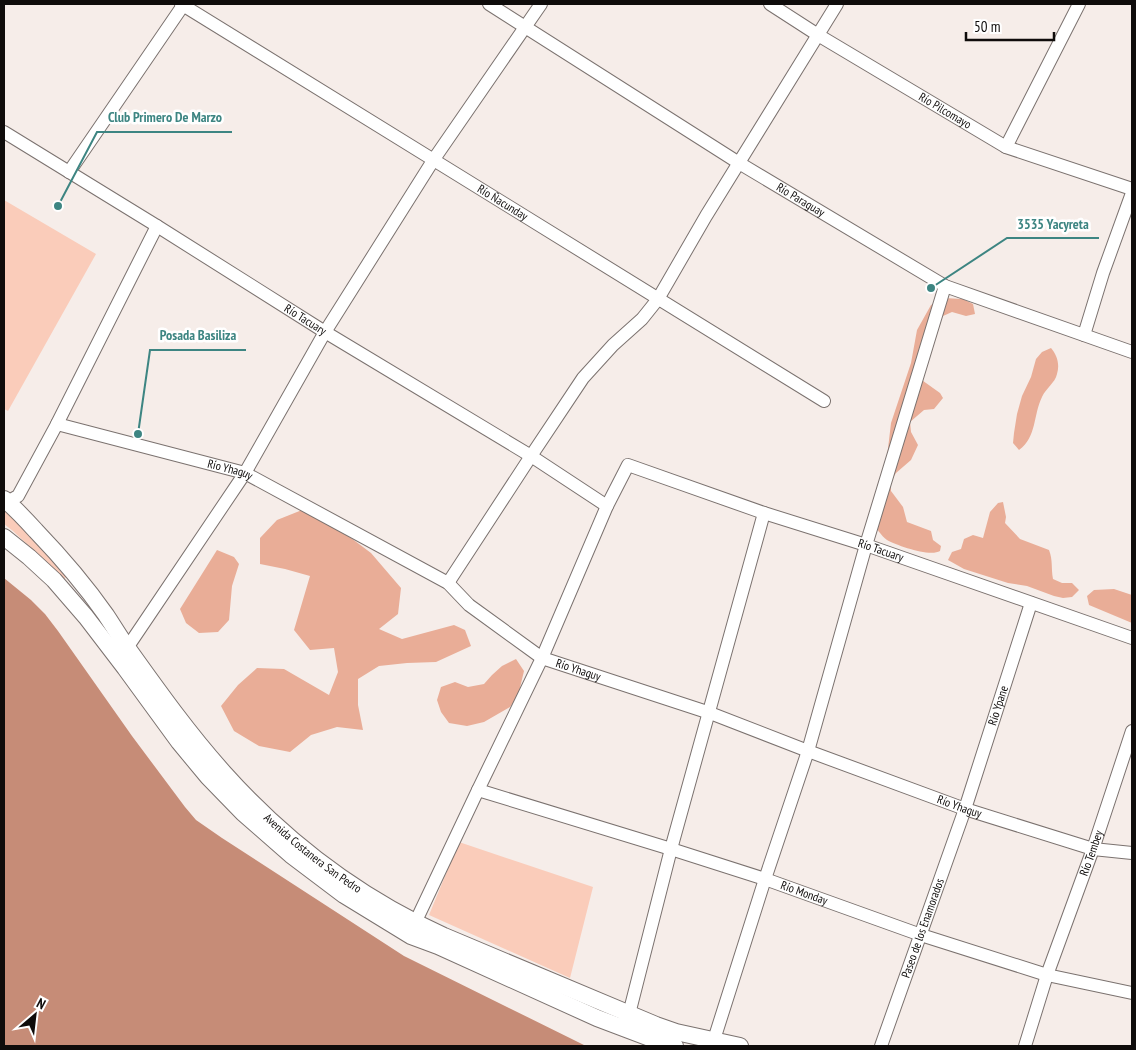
<svg xmlns="http://www.w3.org/2000/svg" width="1136" height="1050" viewBox="0 0 1136 1050" font-family="'PT Sans Narrow',sans-serif">
  <style>
    .green { fill: #faccba }
    .forest { fill: #e9ad97 }
    .water { fill: #c68c77 }
    .lines { fill: none; stroke-linecap: round; stroke-linejoin: round }
    .minor-casing { stroke: #7b726f; stroke-width: 14 }
    .major-casing { stroke: #7b726f; stroke-width: 18 }
    .minor { stroke: #fff; stroke-width: 12 }
    .major { stroke: #fff; stroke-width: 16 }
    .labels { text-anchor: middle; stroke-width: 5; stroke-linejoin: round; paint-order: stroke }
    .street-label { font-size: 12px; fill: #0f0c0b; stroke: #fff }
    .leader { fill: none; stroke: #3d8582; stroke-width: 2 }
    .callout-dot { fill: #3d8582; stroke: #fff; stroke-width: 2 }
    .callout-label { font-size: 14px; text-anchor: middle; font-weight: bold; fill: #3d8582; stroke: #fff; stroke-width: 5; stroke-linejoin: round; paint-order: stroke }
  </style>
  <rect width="100%" height="100%" fill="#f6ede9"/>
  <path class="green" d="M4,200L96,254L8,411L4,409Z
    M4,509L68,575L64,579L13,531L4,524Z
    M459,842L593,887L570,978L429,915Z"/>
  <path class="forest" d="M943,298L963,299L973,304L975,314L966,316L952,312L943,316L927,340L919,378L940,393L943,398L934,409L924,410L910,422L911,432L918,445L911,460L896,473L891,481V491L903,507L907,522L931,531L933,540L941,546L940,551C930,557 898,546 887,540C881,536 876,527 872,522L887,457L891,423L911,363L917,330L931,305Z
    M1051,348C1057,355 1060,364 1057,374C1055,383 1046,388 1042,397C1033,415 1037,437 1019,450L1013,443L1014,433L1017,414L1022,396L1031,377L1036,359L1042,352Z
    M1003,502L1006,517L1005,523L1020,539L1049,550C1053,560 1051,568 1053,579L1062,583H1072L1079,590L1072,597L1063,598L1054,596L1027,586L1008,583L964,569L948,560L952,552L961,549L964,539L973,535L983,538L990,512L998,503Z
    M302,510L351,538L371,553L401,588L398,614L379,629L402,639L454,625L465,630L471,646L436,662L407,663L379,666L358,679V705L363,730L337,727L311,735L290,752L259,746L234,731L221,706L238,685L257,668L284,669L329,695L338,672L334,648L310,650L294,630L310,576L285,569L260,564V538L277,520Z
    M217,550L234,557L239,564L232,586L229,620L218,632L199,633L186,623L180,609Z
    M1114,589L1132,595V623L1089,605L1087,596L1094,590Z
    M516,659L524,671L518,696L510,707L484,722L467,726L449,723L441,712L437,700L441,687L455,682L468,687L484,684L492,675L502,666Z"/>
  <path class="water" d="M4,578L31,600L45,614L58,631L132,736L185,807L196,820L222,838L404,956L586,1046H4Z"/>
  <g class="lines">
    <defs>
      <g id="minor">
        <path id="s1" d="M181,4L824,401"/>
        <path id="s2" d="M489,4L739,163L945,286L1132,352"/>
        <path id="s3" d="M770,4L818,35L1006,147L1132,189"/>
        <path id="s4" d="M4,132L157,226L325,332L531,456L607,506"/>
        <path d="M1006,147L1079,4"/>
        <path d="M69,172L184,4"/>
        <path d="M1084,335L1103,273L1132,193"/>
        <path id="s5" d="M57,424L245,473L448,583L469,605L542,658L710,713L808,751L965,809L1093,849L1132,853"/>
        <path d="M7,502L18,496L57,424L157,226"/>
        <path d="M448,583L531,456L583,378L613,345L642,319L658,299L706,216L837,4"/>
        <path d="M127,648L245,473L325,332L434,159L541,4"/>
        <path id="s6" d="M478,790L671,849L765,879L921,935L1047,975L1132,993"/>
        <path id="s7" d="M415,923L478,790L542,658L607,506L628,465L764,513L866,545L1132,638"/>
        <path d="M625,1021L629,1014L671,849L764,513"/>
        <path d="M712,1046L765,879L808,751L866,545L945,286"/>
        <path id="s8" d="M881,1046L965,809L1031,603"/>
        <path id="s9" d="M1025,1046L1047,975L1093,849L1132,731"/>
      </g>
      <g id="major">
        <path id="s10" d="M4,499C16,509 26,520 36,531C61,557 85,585 106,615C114,627 121,639 129,650C159,692 189,734 224,773C285,841 360,898 444,936L656,1025L676,1032L740,1046"/>
        <path d="M4,537L29,557L54,580L86,617L125,668L179,742L208,777L243,813L291,855L344,895L411,936L438,946L597,1018L663,1043L675,1046"/>
      </g>
    </defs>
    <use href="#minor" class="minor-casing"/>
    <use href="#major" class="major-casing"/>
    <use href="#minor" class="minor"/>
    <use href="#major" class="major"/>
  </g>
  <g class="labels">
    <g class="street-label">
      <text dy="4" stroke="none"><textPath href="#s3" startOffset="205">Río Pilcomayo</textPath></text>
      <text dy="4" stroke="none"><textPath href="#s2" startOffset="368">Río Paraguay</textPath></text>
      <text dy="4" stroke="none"><textPath href="#s1" startOffset="378">Río Ñacunday</textPath></text>
      <text dy="4" stroke="none"><textPath href="#s4" startOffset="355">Río Tacuary</textPath></text>
      <text dy="4" stroke="none"><textPath href="#s5" startOffset="179">Río Yhaguy</textPath></text>
      <text dy="4" stroke="none"><textPath href="#s7" startOffset="772">Río Tacuary</textPath></text>
      <text dy="4" stroke="none"><textPath href="#s5" startOffset="584">Río Yhaguy</textPath></text>
      <text dy="4" stroke="none"><textPath href="#s8" startOffset="360">Río Ypane</textPath></text>
      <text dy="4" stroke="none"><textPath href="#s5" startOffset="989">Río Yhaguy</textPath></text>
      <text dy="4" stroke="none"><textPath href="#s10" startOffset="472">Avenida Costanera San Pedro</textPath></text>
      <text dy="4" stroke="none"><textPath href="#s9" startOffset="204">Río Tembey</textPath></text>
      <text dy="4" stroke="none"><textPath href="#s6" startOffset="342">Río Monday</textPath></text>
      <text dy="4" stroke="none"><textPath href="#s8" startOffset="125">Paseo de los Enamorados</textPath></text>
    </g>
  </g>
  <path class="leader" d="M58 206L97 132H232M931 288L1007 238H1099M138 434L150 350H246"/>
  <g class="callout-dot">
    <circle cx="58" cy="206" r="5"/>
    <circle cx="931" cy="288" r="5"/>
    <circle cx="138" cy="434" r="5"/>
  </g>
  <g class="callout-label">
    <text x="165" y="122">Club Primero De Marzo</text>
    <text x="1053" y="229">3535 Yacyreta</text>
    <text x="198" y="340">Posada Basiliza</text>
  </g>
  <rect width="1136" height="1050" fill="none" stroke="#0f0c0b" stroke-width="10"/>
  <g transform="translate(35 1015) rotate(28)" stroke="#ffffff" stroke-width="4" paint-order="stroke">
  <path d="M0-4L9 19L0 12L-9 19Z" fill="#0f0c0b"/>
  <text y="-8" font-size="14" font-weight="bold" text-anchor="middle" fill="#0f0c0b">N</text>
  </g>
  <path d="M966 32v8h88v-8" fill="none" stroke="#0f0c0b" stroke-width="2.5"/>
  <text x="974" y="32" font-size="15" fill="#0f0c0b" stroke="#ffffff" stroke-width="4" paint-order="stroke">50 m</text>
</svg>
